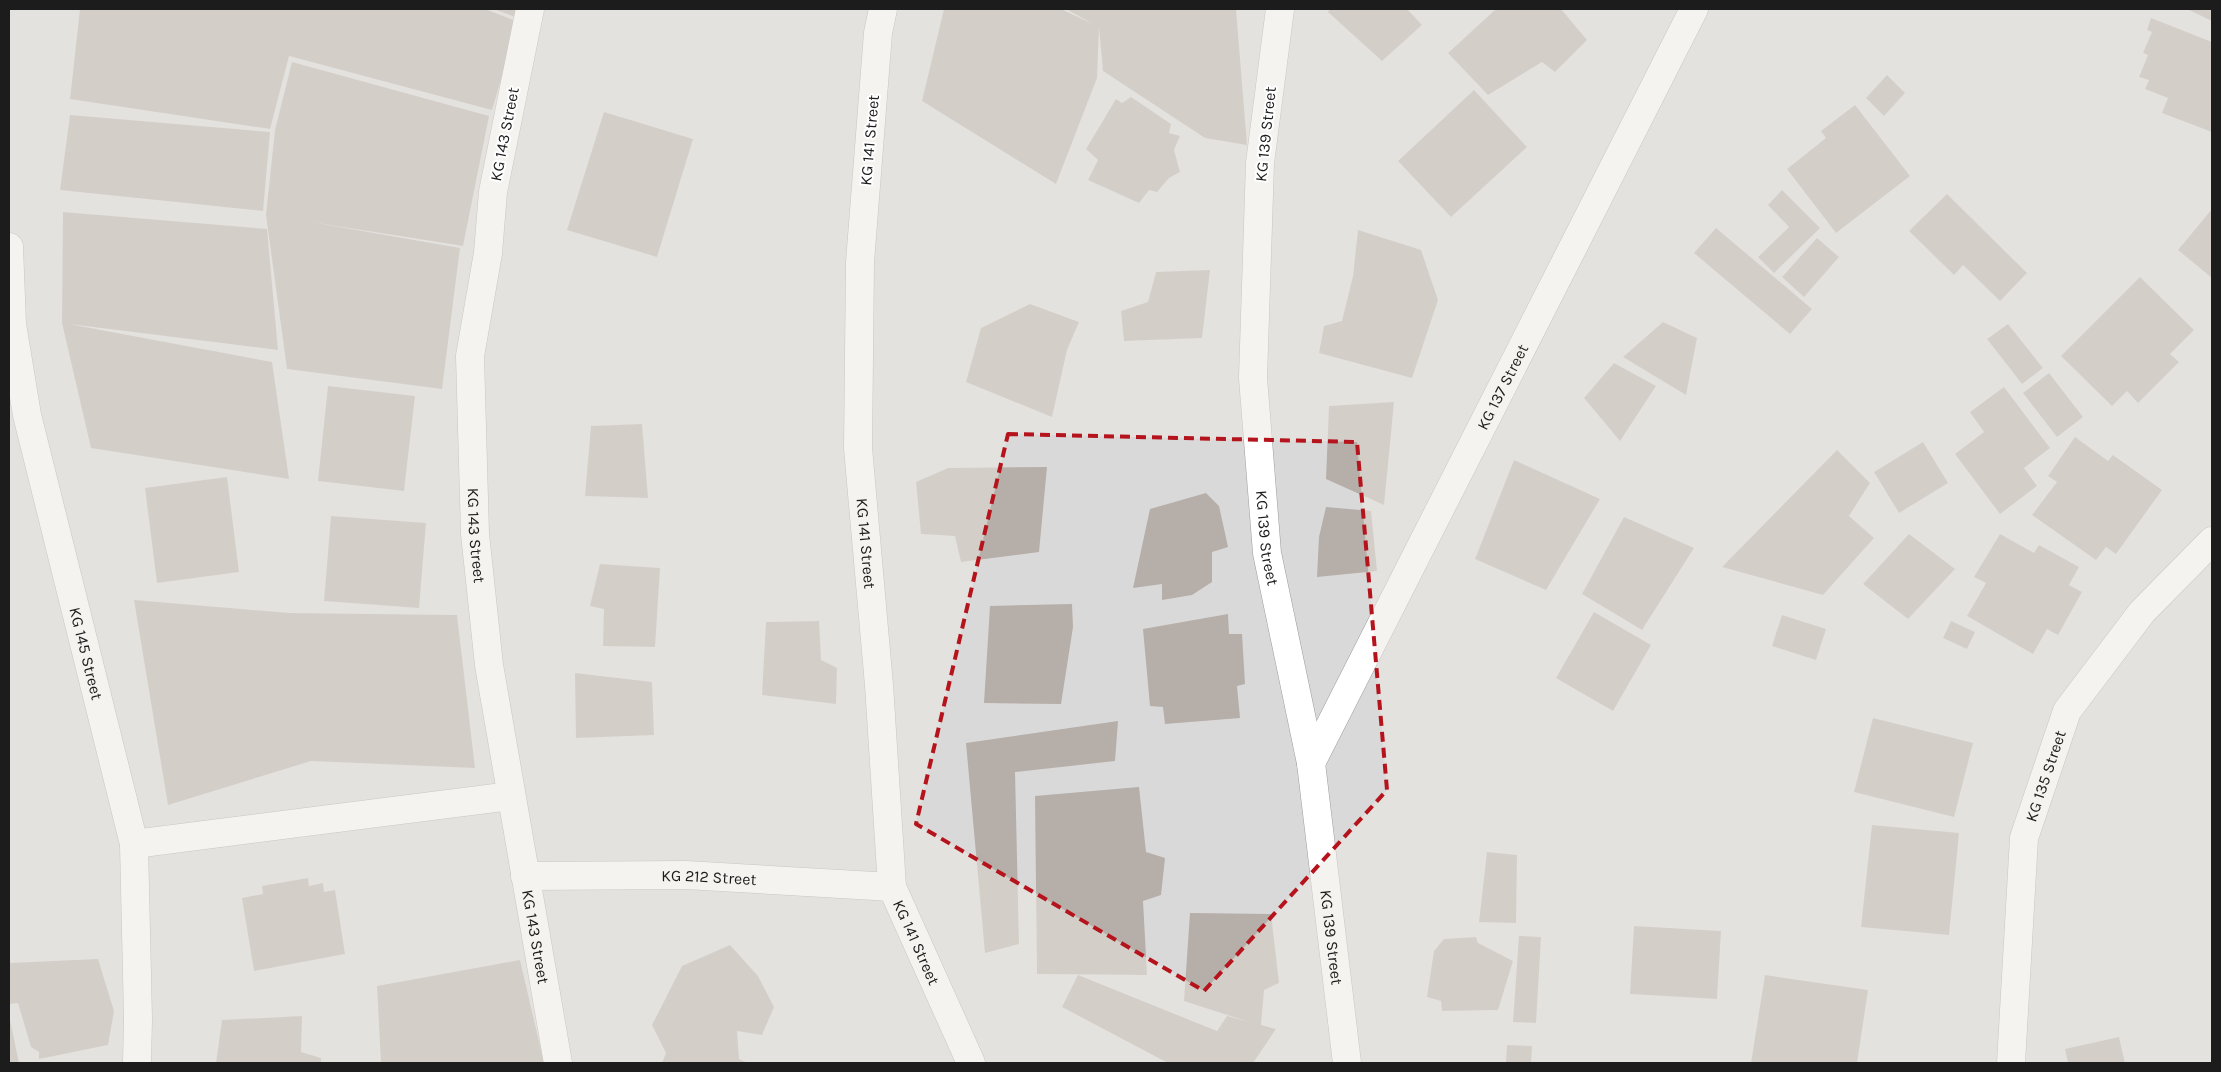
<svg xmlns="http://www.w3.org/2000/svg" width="2221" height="1072" viewBox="0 0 2221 1072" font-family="Karla,sans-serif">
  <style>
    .residential { fill: #dad9d9 }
    .building { fill: #b6aea9 }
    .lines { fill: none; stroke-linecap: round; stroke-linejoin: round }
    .street-casing { stroke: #9d9d9d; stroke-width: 29 }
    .street { stroke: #fff; stroke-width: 28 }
    .marked { fill: none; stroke: #b5141c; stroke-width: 4; stroke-dasharray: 10 6; stroke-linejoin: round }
    .labels { text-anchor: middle; stroke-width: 4; stroke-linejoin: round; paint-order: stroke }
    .street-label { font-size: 16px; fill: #1c1c1c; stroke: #fff }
  </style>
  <rect width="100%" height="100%" fill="#ede9e3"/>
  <path class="residential" d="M9,9H2212V1063H9Z"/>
  <path class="building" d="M80,9H485L518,22L492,110L289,56L270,129L70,99Z
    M494,9H517L515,17Z
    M944,9H1061L1093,24L1066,9H1236L1247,145L1205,138L1103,71L1099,27L1097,78L1056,184L922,101Z
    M1330,9H1407L1422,25L1382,61L1328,12Z
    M1496,9H1561L1587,40L1555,72L1542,62L1488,95L1448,53Z
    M2187,9H2212V21Z
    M2151,18L2212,42V132L2162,113L2168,98L2145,89L2149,80L2139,77L2148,55L2143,53L2152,32L2147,30Z
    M292,62L489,116L463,246L311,222L460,248L442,389L287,369L266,215L275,130Z
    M1887,75L1905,93L1884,116L1866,98Z
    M1474,90L1527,147L1451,217L1398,161Z
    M1131,97L1171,124L1169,133L1180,136L1174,150L1180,172L1169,178L1157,192L1149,190L1139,203L1088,180L1098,160L1086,149L1116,99L1122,103Z
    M1855,105L1910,176L1836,233L1787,169L1826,138L1821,131Z
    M604,112L693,139L657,257L567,230Z
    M70,115L270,132L263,211L60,190Z
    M1782,190L1820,228L1774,273L1758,257L1789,227L1768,205Z
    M1947,194L2027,273L2000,301L1963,265L1954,275L1909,231Z
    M2212,209V278L2178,250Z
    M63,212L267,229L278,350L69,324L272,362L289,479L91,448L62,323Z
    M1716,228L1812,309L1790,334L1694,253Z
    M1358,230L1421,250L1438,300L1412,378L1319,353L1324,326L1342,321L1353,276Z
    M1817,238L1839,257L1804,297L1782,277Z
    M1210,270L1202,338L1124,341L1121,311L1148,302L1156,272Z
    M2140,277L2194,330L2170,354L2179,362L2138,403L2127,391L2112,406L2061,356Z
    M1030,304L1079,322L1067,350L1052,417L966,382L981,328Z
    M1663,322L1697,338L1686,395L1623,357Z
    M2008,324L2043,368L2022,384L1987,339Z
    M1614,363L1656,386L1620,441L1584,398Z
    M2049,373L2083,417L2057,437L2023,393Z
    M328,386L415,396L404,491L318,481Z
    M2004,387L2050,448L2024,468L2037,486L2000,514L1955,454L1984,432L1970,412Z
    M1394,402L1384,505L1326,479L1329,406Z
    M642,424L648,498L585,496L591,426Z
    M2075,437L2108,461L2113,455L2162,490L2116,554L2106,547L2096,560L2032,515L2057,482L2048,476Z
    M1923,442L1948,483L1899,513L1874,472Z
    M1837,450L1870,483L1849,516L1874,538L1823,595L1722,567Z
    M1514,460L1600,499L1546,590L1475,559Z
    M1047,467L1039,552L961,562L955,536L921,534L916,482L948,468Z
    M227,477L239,572L157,583L145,488Z
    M1206,493L1219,506L1228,547L1212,552V582L1192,595L1162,600V584L1133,588L1150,509Z
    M1326,507L1371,511L1377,571L1317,577L1319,537Z
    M331,516L426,523L419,608L324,601Z
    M1624,517L1694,548L1642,630L1582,594Z
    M1909,534L1955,569L1908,619L1863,584Z
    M2000,534L2034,553L2039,545L2079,567L2069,585L2082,592L2058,635L2047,629L2033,654L1967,616L1986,583L1974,577Z
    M600,564L660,568L655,647L603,646L604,609L590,606Z
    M134,600L290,613L457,615L475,768L311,761L168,805Z
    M1072,604L1073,627L1061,704L984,703L990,606Z
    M1594,612L1651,645L1613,711L1556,678Z
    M1228,614L1229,634H1242L1245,684L1237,686L1240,718L1165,724L1163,707L1150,706L1143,629Z
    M1782,615L1826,629L1816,660L1772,646Z
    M819,621L821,660L837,668L836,704L762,695L766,622Z
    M1951,621L1975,632L1967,649L1943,638Z
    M575,673L652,682L654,735L576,738Z
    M1873,718L1973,743L1954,817L1854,792Z
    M1118,721L1115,761L1015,772L1019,944L985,953L966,743Z
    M1139,787L1146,852L1165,858L1161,895L1143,901L1147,975L1037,974L1035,796Z
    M1872,825L1959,833L1949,935L1861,927Z
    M1487,852L1517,855L1516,923L1479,922Z
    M308,878L309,886L323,883L324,892L335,890L345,954L254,971L242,898L263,894L262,886Z
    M1190,913L1271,914L1279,983L1264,990L1261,1025L1276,1029L1253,1063H1168L1062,1007L1078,975L1217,1031L1227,1016L1249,1022L1184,1001Z
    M1634,926L1721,931L1717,999L1630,994Z
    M1519,936L1541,937L1536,1023L1513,1022Z
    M1476,937L1478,943L1513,961L1498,1010L1442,1011L1441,1001L1427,997L1434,951L1444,939Z
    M730,945L758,976L774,1007L762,1035L737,1031L739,1059L748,1063H662L666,1053L652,1025L682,966Z
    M98,959L114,1011L108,1045L39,1059V1052L31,1047L18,1003L9,1004V963Z
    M520,960L544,1063H381L377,986Z
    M1765,975L1868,990L1857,1063H1751Z
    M302,1016L301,1052L321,1058V1063H216L222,1020Z
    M9,1020H10L19,1063H9Z
    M2119,1037L2125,1063H2068L2065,1049Z
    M1507,1045L1532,1046L1531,1063H1506Z"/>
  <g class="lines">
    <defs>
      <g id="street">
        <path id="s1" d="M530,9L493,192L488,253L470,356L475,534L489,665L558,1063"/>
        <path id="s2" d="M883,9L878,33L860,262L858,448L879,685L892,887L971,1063"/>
        <path id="s3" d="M1280,9L1260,163L1253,378L1267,553L1311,763L1347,1063"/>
        <path id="s4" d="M9,247L12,324L27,415L134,844L138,1019L137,1063"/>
        <path id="s5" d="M1311,763L1694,9"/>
        <path d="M134,844L511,796"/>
        <path id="s6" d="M525,876L686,875L892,887"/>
        <path id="s7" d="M2011,1063L2024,838L2067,711L2142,612L2212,541"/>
      </g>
    </defs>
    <use href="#street" class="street-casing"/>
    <use href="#street" class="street"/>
  </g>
  <path d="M0 0H2221V1072H0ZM1008,434L1357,442L1387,790L1204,991L916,824Z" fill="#ede9e3" fill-opacity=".55" fill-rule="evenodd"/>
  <path class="marked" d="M1008,434L1357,442L1387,790L1204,991L916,824Z"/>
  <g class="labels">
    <g class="street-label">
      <text transform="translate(504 134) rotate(-79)" y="6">KG 143 Street</text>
      <text transform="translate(1265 134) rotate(-84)" y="6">KG 139 Street</text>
      <text transform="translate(869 140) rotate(-85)" y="6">KG 141 Street</text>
      <text dy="6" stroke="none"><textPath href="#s5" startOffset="422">KG 137 Street</textPath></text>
      <text dy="6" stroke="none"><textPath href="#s1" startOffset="532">KG 143 Street</textPath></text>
      <text dy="6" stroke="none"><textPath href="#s3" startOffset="531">KG 139 Street</textPath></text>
      <text dy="6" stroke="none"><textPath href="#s2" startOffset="536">KG 141 Street</textPath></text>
      <text dy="6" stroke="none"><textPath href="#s4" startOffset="415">KG 145 Street</textPath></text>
      <text dy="6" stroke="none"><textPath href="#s7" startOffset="291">KG 135 Street</textPath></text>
      <text dy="6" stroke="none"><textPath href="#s6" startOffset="184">KG 212 Street</textPath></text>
      <text dy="6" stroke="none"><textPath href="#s1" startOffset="938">KG 143 Street</textPath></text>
      <text dy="6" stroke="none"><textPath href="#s3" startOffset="936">KG 139 Street</textPath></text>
      <text dy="6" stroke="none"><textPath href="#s2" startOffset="941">KG 141 Street</textPath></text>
    </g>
  </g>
  <rect width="2221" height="1072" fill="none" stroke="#1c1c1c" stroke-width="20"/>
</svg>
